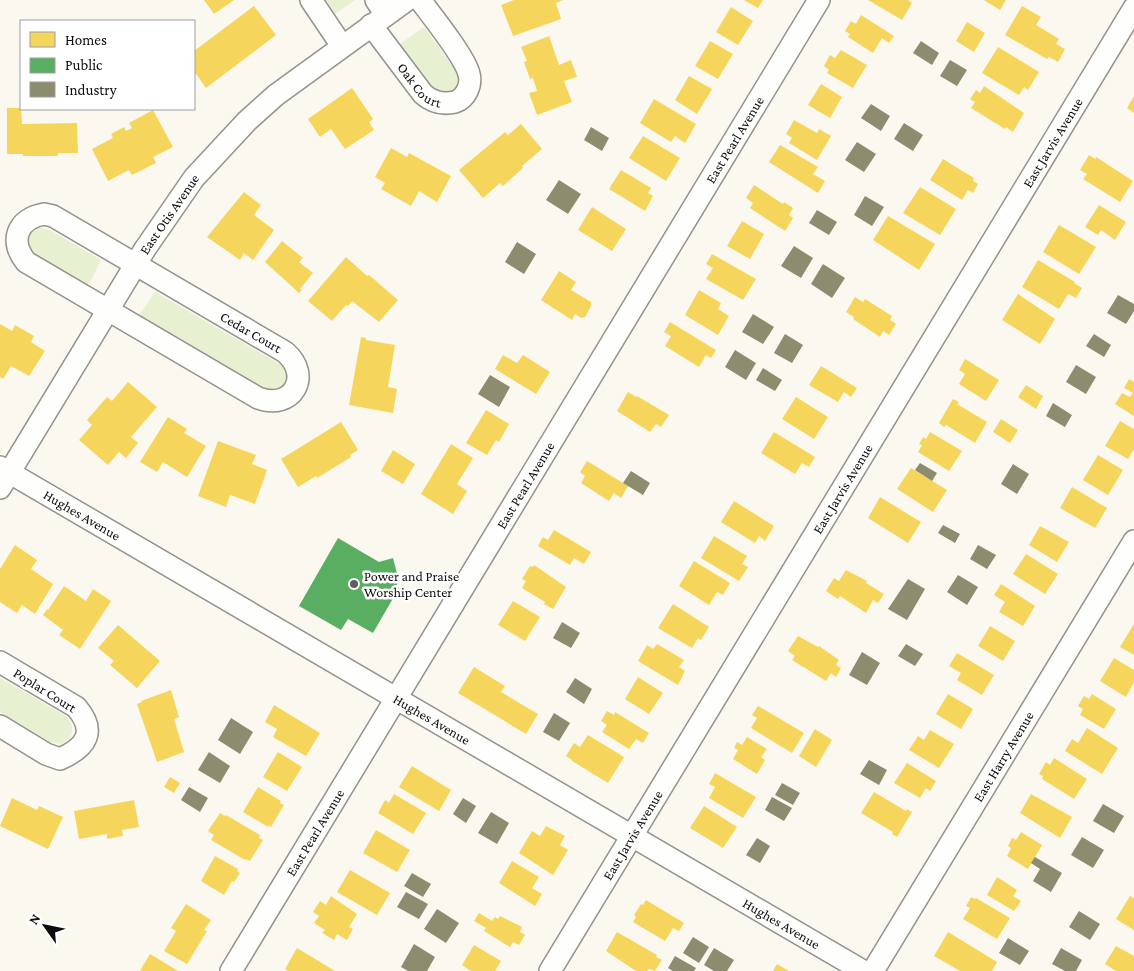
<svg xmlns="http://www.w3.org/2000/svg" width="1134" height="971" viewBox="0 0 1134 971" font-family="'Crimson Pro',serif">
  <style>
    .green { fill: #e7f0d0 }
    .homes { fill: #f6d55c }
    .public { fill: #5aae61 }
    .industry { fill: #8c8c6e }
    .lines { fill: none; stroke-linecap: round; stroke-linejoin: round }
    .minor-casing { stroke: #94928f; stroke-width: 24 }
    .minor { stroke: #fefefd; stroke-width: 21 }
    .poi-dot { fill: #605f5c; stroke: #fff; stroke-width: 2 }
    .labels { text-anchor: middle; stroke-width: 5; stroke-linejoin: round; paint-order: stroke }
    .street-label { font-size: 14px; fill: #0c0c0c; stroke: #fff }
    .poi-label { font-size: 14px; fill: #0c0c0c; stroke: #fff; text-anchor: start }
  </style>
  <rect width="100%" height="100%" fill="#fbf8f0"/>
  <path class="green" d="M325,0H355L335,14Z
    M424,27L457,72L458,83L452,92L443,95L431,88L400,44Z
    M41,228L50,230L101,260L90,282L86,286L28,251C27,239 28,231 41,228Z
    M155,292L280,364C292,375 287,385 274,392L264,390L138,317Z
    M0,678L66,716C76,726 74,739 61,744L50,742L0,712Z"/>
  <path class="homes" d="M204,0H234L214,14Z
    M514,0H563L556,3L561,19L513,36L501,5Z
    M744,0H763L758,8Z
    M868,0H908L912,3L902,20Z
    M984,0H1006L1000,10Z
    M254,6L276,35L206,88L194,71V51Z
    M1022,6L1041,17L1036,25L1059,39L1056,44L1065,49L1058,62L1049,57L1047,59L1005,35Z
    M731,7L753,21L738,45L716,32Z
    M861,15L894,36L889,43L882,38L873,53L848,37L850,34L845,31L851,21L856,24Z
    M967,22L985,33L974,52L956,41Z
    M549,36L559,65L571,60L577,77L564,81L572,102L537,115L529,93L537,91L533,78L530,79L524,62L527,61L521,47Z
    M710,41L733,54L718,79L695,66Z
    M998,47L1039,72L1028,90L1024,87L1019,95L982,73Z
    M841,50L867,65L853,88L827,73L829,70L824,66L830,55L835,58Z
    M689,76L712,89L697,114L675,100Z
    M821,84L842,97L830,118L808,105Z
    M984,86L1024,113L1013,132L1006,127L1005,129L971,108L975,102L970,99L976,90L980,93Z
    M352,88L373,119L369,122L374,130L345,149L331,129L320,137L308,119Z
    M1134,96V113L1127,108Z
    M654,99L696,124L685,143L675,136L671,142L640,123Z
    M7,108H21L22,124L77,123L78,153H58V156H23V154H7Z
    M153,110L173,147L153,157L156,163L132,175L129,170L108,181L92,149L113,138L111,134L124,127L126,131L132,128L129,123Z
    M794,120L817,133L819,129L831,136L817,160L789,143L792,138L786,134Z
    M521,124L542,149L522,166L523,168L503,186L500,183L483,198L459,170L505,132L508,135Z
    M643,136L680,158L666,181L629,158Z
    M780,145L818,167L813,174L825,181L818,193L769,162Z
    M391,148L407,157L409,153L451,176L437,202L419,191L411,206L381,189L385,183L375,177Z
    M1089,155L1095,159L1096,157L1133,181L1120,202L1083,179L1087,174L1080,170Z
    M943,159L974,178L973,181L978,184L973,193L968,190L962,200L930,180Z
    M621,170L651,188L648,193L653,196L645,211L609,189Z
    M754,185L783,204L784,202L793,208L789,215L793,218L785,231L750,208L753,203L746,198Z
    M920,187L956,209L940,235L903,213Z
    M244,192L261,205L254,215L274,230L253,260L244,253L240,260L207,237Z
    M1099,205L1126,222L1115,240L1101,230L1098,235L1085,227Z
    M592,207L626,229L612,251L578,230Z
    M888,216L935,244L919,270L873,240Z
    M742,221L764,234L750,259L727,246Z
    M1059,225L1096,247L1079,274L1043,252Z
    M282,241L303,258L299,262L313,273L300,289L302,290L299,293L265,262Z
    M712,254L756,279L743,300L706,279L713,268L706,264Z
    M346,257L367,276L369,275L398,300L379,322L352,301L348,306L346,305L332,321L308,301Z
    M1038,260L1075,282L1074,283L1082,288L1076,298L1068,294L1059,309L1022,287Z
    M559,271L576,282L571,290L591,302V306L585,317L581,318L575,314L572,320L541,300Z
    M699,290L721,303L718,309L729,316L718,335L685,315Z
    M1018,294L1055,319L1040,344L1002,320Z
    M855,297L863,302L865,299L892,316L890,320L896,324L889,335L883,331L880,337L853,319L854,317L846,312Z
    M670,322L716,350L711,358L706,355L699,367L665,346L671,336L664,332Z
    M0,324L12,331L15,325L34,336L31,342L45,351L29,376L11,366L3,379L0,377Z
    M361,337L366,338V340L395,345L388,387L397,389L393,413L349,405Z
    M503,355L517,363L523,355L550,372L536,394L495,369Z
    M965,359L999,380L986,401L959,384L965,374L959,370Z
    M821,366L857,388L851,397L844,392L838,402L809,385Z
    M1129,379L1134,382V416L1115,404L1122,393L1130,397L1133,393L1124,388Z
    M128,382L157,407L131,437L138,443L126,458L119,452L108,465L79,440L92,425L87,420L107,397L112,401Z
    M1026,385L1043,396L1036,409L1018,397Z
    M628,392L636,397L637,396L669,415L661,427L656,424L650,432L617,411Z
    M796,397L828,417L814,439L782,419Z
    M953,399L959,402L957,404L987,422L975,443L946,425L944,427L939,423Z
    M486,410L509,424L499,442L496,440L487,455L466,443Z
    M168,417L187,429L184,433L206,446L187,477L163,462L157,472L140,462Z
    M1001,419L1018,430L1010,443L993,432Z
    M1120,421L1134,429V449L1128,459L1105,446Z
    M341,422L358,450L350,455L351,457L317,478L316,476L298,487L281,459Z
    M774,432L815,457L809,467L802,463L795,474L761,453Z
    M930,432L962,451L949,471L918,452L922,445L919,444L923,437L926,439Z
    M218,441L256,455L252,464L267,470L255,504L230,495L226,507L198,496Z
    M451,444L473,458L457,484L467,491L453,514L421,494Z
    M393,450L415,464L403,484L381,471Z
    M1098,455L1123,470L1108,495L1083,480Z
    M587,461L628,486L621,498L614,493L609,501L581,483L585,476L580,472Z
    M911,468L947,490L933,512L897,489Z
    M1072,487L1107,508L1095,528L1060,508Z
    M880,497L921,522L908,543L868,518Z
    M734,501L774,526L765,541L759,536L755,543L721,522Z
    M1040,526L1069,542L1057,562L1029,545Z
    M554,530L591,552L584,564L574,558L570,565L538,546L543,537L548,540Z
    M714,536L747,556L742,564L748,567L739,581L701,558Z
    M15,545L37,560L31,569L53,584L35,614L22,605L17,613L0,602V569Z
    M1026,554L1058,574L1045,594L1013,574Z
    M694,561L730,583L723,595L717,592L709,605L679,586Z
    M534,565L566,587L553,609L544,604L545,602L522,588L526,581L522,579L530,566L533,567Z
    M846,570L867,581L866,583L884,594L878,603L873,600L866,613L840,596L838,599L826,591L834,578L839,581Z
    M1001,584L1035,606L1023,626L999,612L1005,602L994,595Z
    M64,586L86,601L93,589L111,601L80,649L59,635L63,630L43,615L47,609L48,610Z
    M513,601L540,617L525,641L498,625Z
    M673,604L709,627L701,640L698,638L692,648L658,628Z
    M1134,624V655L1120,647Z
    M118,625L160,661L137,688L110,665L114,661L98,648Z
    M990,626L1015,641L1003,661L978,646Z
    M798,636L818,647L819,646L839,660L836,665L841,668L836,677L831,673L826,681L792,660L795,656L788,651Z
    M657,644L684,660L679,667L685,671L678,685L638,661L647,645L653,649Z
    M957,653L994,675L982,695L957,680L961,673L949,666Z
    M1114,658L1134,670V682L1126,697L1100,681Z
    M474,667L505,686L501,692L538,714L526,734L458,693Z
    M638,677L663,693L649,714L625,699Z
    M171,690L179,717L174,719L184,752L157,762L137,704L142,702L141,701Z
    M948,694L973,709L961,729L936,714Z
    M1092,694L1116,709L1104,729L1080,715L1083,709L1078,706L1084,696L1089,699Z
    M274,705L320,733L306,756L273,737L277,729L265,722Z
    M758,706L804,733L792,753L751,728L757,718L752,715Z
    M607,711L614,715L615,712L649,733L643,743L636,739L629,749L602,732L607,725L601,721Z
    M1087,728L1118,748L1102,774L1065,751L1072,739L1078,743Z
    M815,729L832,740L816,767L799,756Z
    M930,730L954,744L939,768L909,750L918,736L924,740Z
    M588,735L624,757L608,783L572,761V760L566,756L574,743L580,747Z
    M747,737L767,749L761,757L765,760L757,774L733,759L738,750L734,748L737,742L742,745Z
    M278,752L302,767L287,791L263,777Z
    M1054,758L1087,779L1074,799L1042,779L1043,776L1039,774L1046,762L1050,765Z
    M907,763L936,781L930,791L926,788L920,798L894,783Z
    M412,766L451,790L439,811L399,787Z
    M715,773L756,797L743,818L709,798L715,787L709,784Z
    M170,777L180,783L174,793L164,787Z
    M258,787L281,801L280,803L284,805L271,827L269,825L268,827L243,812Z
    M874,792L906,811L907,809L912,812L897,837L892,834L893,832L861,813Z
    M394,794L426,813L413,834L378,813L385,800L389,803Z
    M1031,794L1072,817L1060,838L1020,813Z
    M12,798L37,810L39,806L63,817L48,849L0,826Z
    M134,800L139,827L122,830L123,836L107,839V834L79,839L74,811Z
    M704,806L737,827L723,848L690,828Z
    M220,813L225,816L226,815L260,835L259,838L263,840L250,861L246,859L245,860L211,840L214,835L208,831Z
    M546,826L565,836L560,845L568,850L553,875L519,853L532,831L540,836Z
    M376,830L410,850L397,872L363,853Z
    M1021,832L1042,845L1028,869L1007,856L1011,848L1008,846L1012,838L1016,840Z
    M215,856L238,869L237,871L240,873L234,882L232,881L224,895L201,881Z
    M512,861L539,877L532,888L542,894L535,906L499,883Z
    M350,870L390,893L377,915L337,892Z
    M997,877L1017,890L1013,896L1021,901L1014,911L987,895Z
    M331,896L357,914L349,927L353,929L347,940L337,934L334,940L322,933L325,930L314,923L319,916L313,912L320,901L326,905Z
    M1130,896L1134,898V930L1116,919Z
    M971,897L975,899L976,898L1010,918L997,939L963,919L970,908L966,906Z
    M646,900L684,923L679,931L673,928L665,941L633,922L636,917L634,915L641,904L643,905Z
    M186,904L211,920L204,930L207,931L187,964L164,951L176,931L171,928Z
    M479,913L492,921L495,917L498,919L500,916L522,927L520,932L525,935L519,945L513,942L510,947L484,931L486,928L474,921Z
    M617,932L657,955L656,957L662,960L655,971L649,969L647,971H636L606,951Z
    M948,932L997,962L992,971H960L934,956Z
    M474,945L501,961L495,971H471L462,965Z
    M1116,946L1134,956V971H1116L1105,964Z
    M297,948L335,971H288L285,969Z
    M150,954L178,971H140Z
    M777,964L789,971H773Z"/>
  <path class="public" d="M338,538L379,562L393,558L399,581L396,586L399,588L373,633L348,619L341,630L299,606Z"/>
  <path class="industry" d="M921,41L939,53L932,65L913,53Z
    M950,60L967,70L957,86L940,76Z
    M871,104L890,116L881,131L861,118Z
    M904,123L923,135L913,151L894,139Z
    M591,127L609,138L602,151L584,140Z
    M857,142L876,154L864,172L845,160Z
    M559,180L581,194L568,214L546,200Z
    M865,196L884,207L872,226L854,215Z
    M817,210L837,222L829,235L809,223Z
    M517,242L536,254L524,274L505,262Z
    M794,246L813,258L801,278L781,266Z
    M823,264L845,278L832,298L811,284Z
    M1118,295L1134,304V311L1126,324L1107,313Z
    M753,314L774,327L763,344L742,332Z
    M785,334L803,345L792,363L774,353Z
    M1094,334L1111,345L1104,357L1086,346Z
    M735,350L756,363L746,380L725,367Z
    M1076,365L1096,377L1086,394L1066,382Z
    M763,368L782,380L775,391L756,380Z
    M490,375L510,387L499,407L478,394Z
    M1053,403L1072,415L1065,427L1046,416Z
    M920,463L937,473L932,481L915,470Z
    M1013,464L1029,474L1017,494L1001,484Z
    M631,471L650,483L643,495L623,483Z
    M943,525L960,534L955,543L938,533Z
    M978,545L996,555L987,569L970,559Z
    M958,575L978,587L967,605L947,592Z
    M908,579L925,589L907,620L888,609Z
    M562,622L580,633L571,648L553,638Z
    M906,644L923,654L915,666L898,656Z
    M862,652L880,663L867,685L849,675Z
    M575,678L592,689L584,704L566,692Z
    M554,713L570,723L559,741L543,732Z
    M231,718L253,732L240,754L218,740Z
    M209,752L230,766L220,783L198,770Z
    M869,760L887,770L879,785L860,774Z
    M782,783L800,793L793,805L775,795Z
    M189,787L208,798L200,812L181,800Z
    M772,797L792,808L784,821L765,810Z
    M463,798L476,806L466,823L453,814Z
    M1103,804L1124,816L1114,833L1093,821Z
    M491,812L509,823L497,844L478,833Z
    M1082,837L1104,850L1093,868L1071,855Z
    M757,838L770,846L760,863L746,855Z
    M1035,857L1062,873L1051,892L1033,881L1040,869L1031,863Z
    M412,873L431,884L423,897L404,886Z
    M406,892L428,904L419,919L397,907Z
    M437,909L459,923L446,943L424,929Z
    M1079,911L1100,924L1090,940L1069,927Z
    M693,937L709,947L699,963L683,953Z
    M1008,938L1029,951L1020,965L999,953Z
    M414,944L435,957L427,971H408L401,967Z
    M714,948L734,960L727,971H714L704,965Z
    M1061,948L1082,960L1076,971H1065L1052,964Z
    M675,956L696,968L694,971H673L668,968Z"/>
  <g class="lines">
    <defs>
      <g id="minor">
        <path d="M311,0L342,46"/>
        <path d="M376,0L386,15"/>
        <path id="s1" d="M371,25L423,94C432,102 442,105 455,102C466,98 472,85 469,74C465,57 432,16 420,0"/>
        <path d="M44,214L53,216L285,352C313,376 292,411 258,398L26,262C9,241 17,219 44,214Z"/>
        <path id="s2" d="M0,467L863,971"/>
        <path id="s3" d="M0,488L145,249L194,178L247,121L276,95L407,0"/>
        <path d="M0,662L76,707C97,731 87,747 60,759L46,754L0,726"/>
        <path id="s4" d="M231,971L819,0"/>
        <path id="s5" d="M550,971L1134,8"/>
        <path id="s6" d="M873,971L1134,541"/>
      </g>
    </defs>
    <use href="#minor" class="minor-casing"/>
    <use href="#minor" class="minor"/>
  </g>
  <circle class="poi-dot" cx="354" cy="584" r="5"/>
  <g class="labels">
    <g class="street-label">
      <text dy="5" stroke="none"><textPath href="#s1" startOffset="78">Oak Court</textPath></text>
      <text dy="5" stroke="none"><textPath href="#s4" startOffset="972">East Pearl Avenue</textPath></text>
      <text dy="5" stroke="none"><textPath href="#s5" startOffset="969">East Jarvis Avenue</textPath></text>
      <text dy="5" stroke="none"><textPath href="#s3" startOffset="322">East Otis Avenue</textPath></text>
      <text transform="translate(251 332) rotate(30)" y="5">Cedar Court</text>
      <text dy="5" stroke="none"><textPath href="#s4" startOffset="568">East Pearl Avenue</textPath></text>
      <text dy="5" stroke="none"><textPath href="#s5" startOffset="564">East Jarvis Avenue</textPath></text>
      <text dy="5" stroke="none"><textPath href="#s2" startOffset="95">Hughes Avenue</textPath></text>
      <text transform="translate(45 690) rotate(32)" y="5">Poplar Court</text>
      <text dy="5" stroke="none"><textPath href="#s2" startOffset="500">Hughes Avenue</textPath></text>
      <text dy="5" stroke="none"><textPath href="#s6" startOffset="251">East Harry Avenue</textPath></text>
      <text dy="5" stroke="none"><textPath href="#s4" startOffset="162">East Pearl Avenue</textPath></text>
      <text dy="5" stroke="none"><textPath href="#s5" startOffset="159">East Jarvis Avenue</textPath></text>
      <text dy="5" stroke="none"><textPath href="#s2" startOffset="905">Hughes Avenue</textPath></text>
    </g>
    <g class="poi-label">
      <text x="364" y="581">Power and Praise<tspan x="364" dy="16">Worship Center</tspan></text>
    </g>
  </g>
  <rect x="20" y="20" width="175" height="90" fill="#ffffff" stroke="#9e9e9e"/>
  <rect x="30" y="32" width="25" height="15" fill="#f6d55c" stroke="#9e9e9e"/>
  <text x="65" y="45" font-size="15" fill="#0c0c0c">Homes</text>
  <rect x="30" y="58" width="25" height="15" fill="#5aae61" stroke="#9e9e9e"/>
  <text x="65" y="70" font-size="15" fill="#0c0c0c">Public</text>
  <rect x="30" y="82" width="25" height="15" fill="#8c8c6e" stroke="#9e9e9e"/>
  <text x="65" y="95" font-size="15" fill="#0c0c0c">Industry</text>
  <g transform="translate(45 926) rotate(303)" stroke="#ffffff" stroke-width="4" paint-order="stroke">
  <path d="M0-4L9 19L0 12L-9 19Z" fill="#0c0c0c"/>
  <text y="-8" font-size="14" font-weight="bold" text-anchor="middle" fill="#0c0c0c">N</text>
  </g>
</svg>
